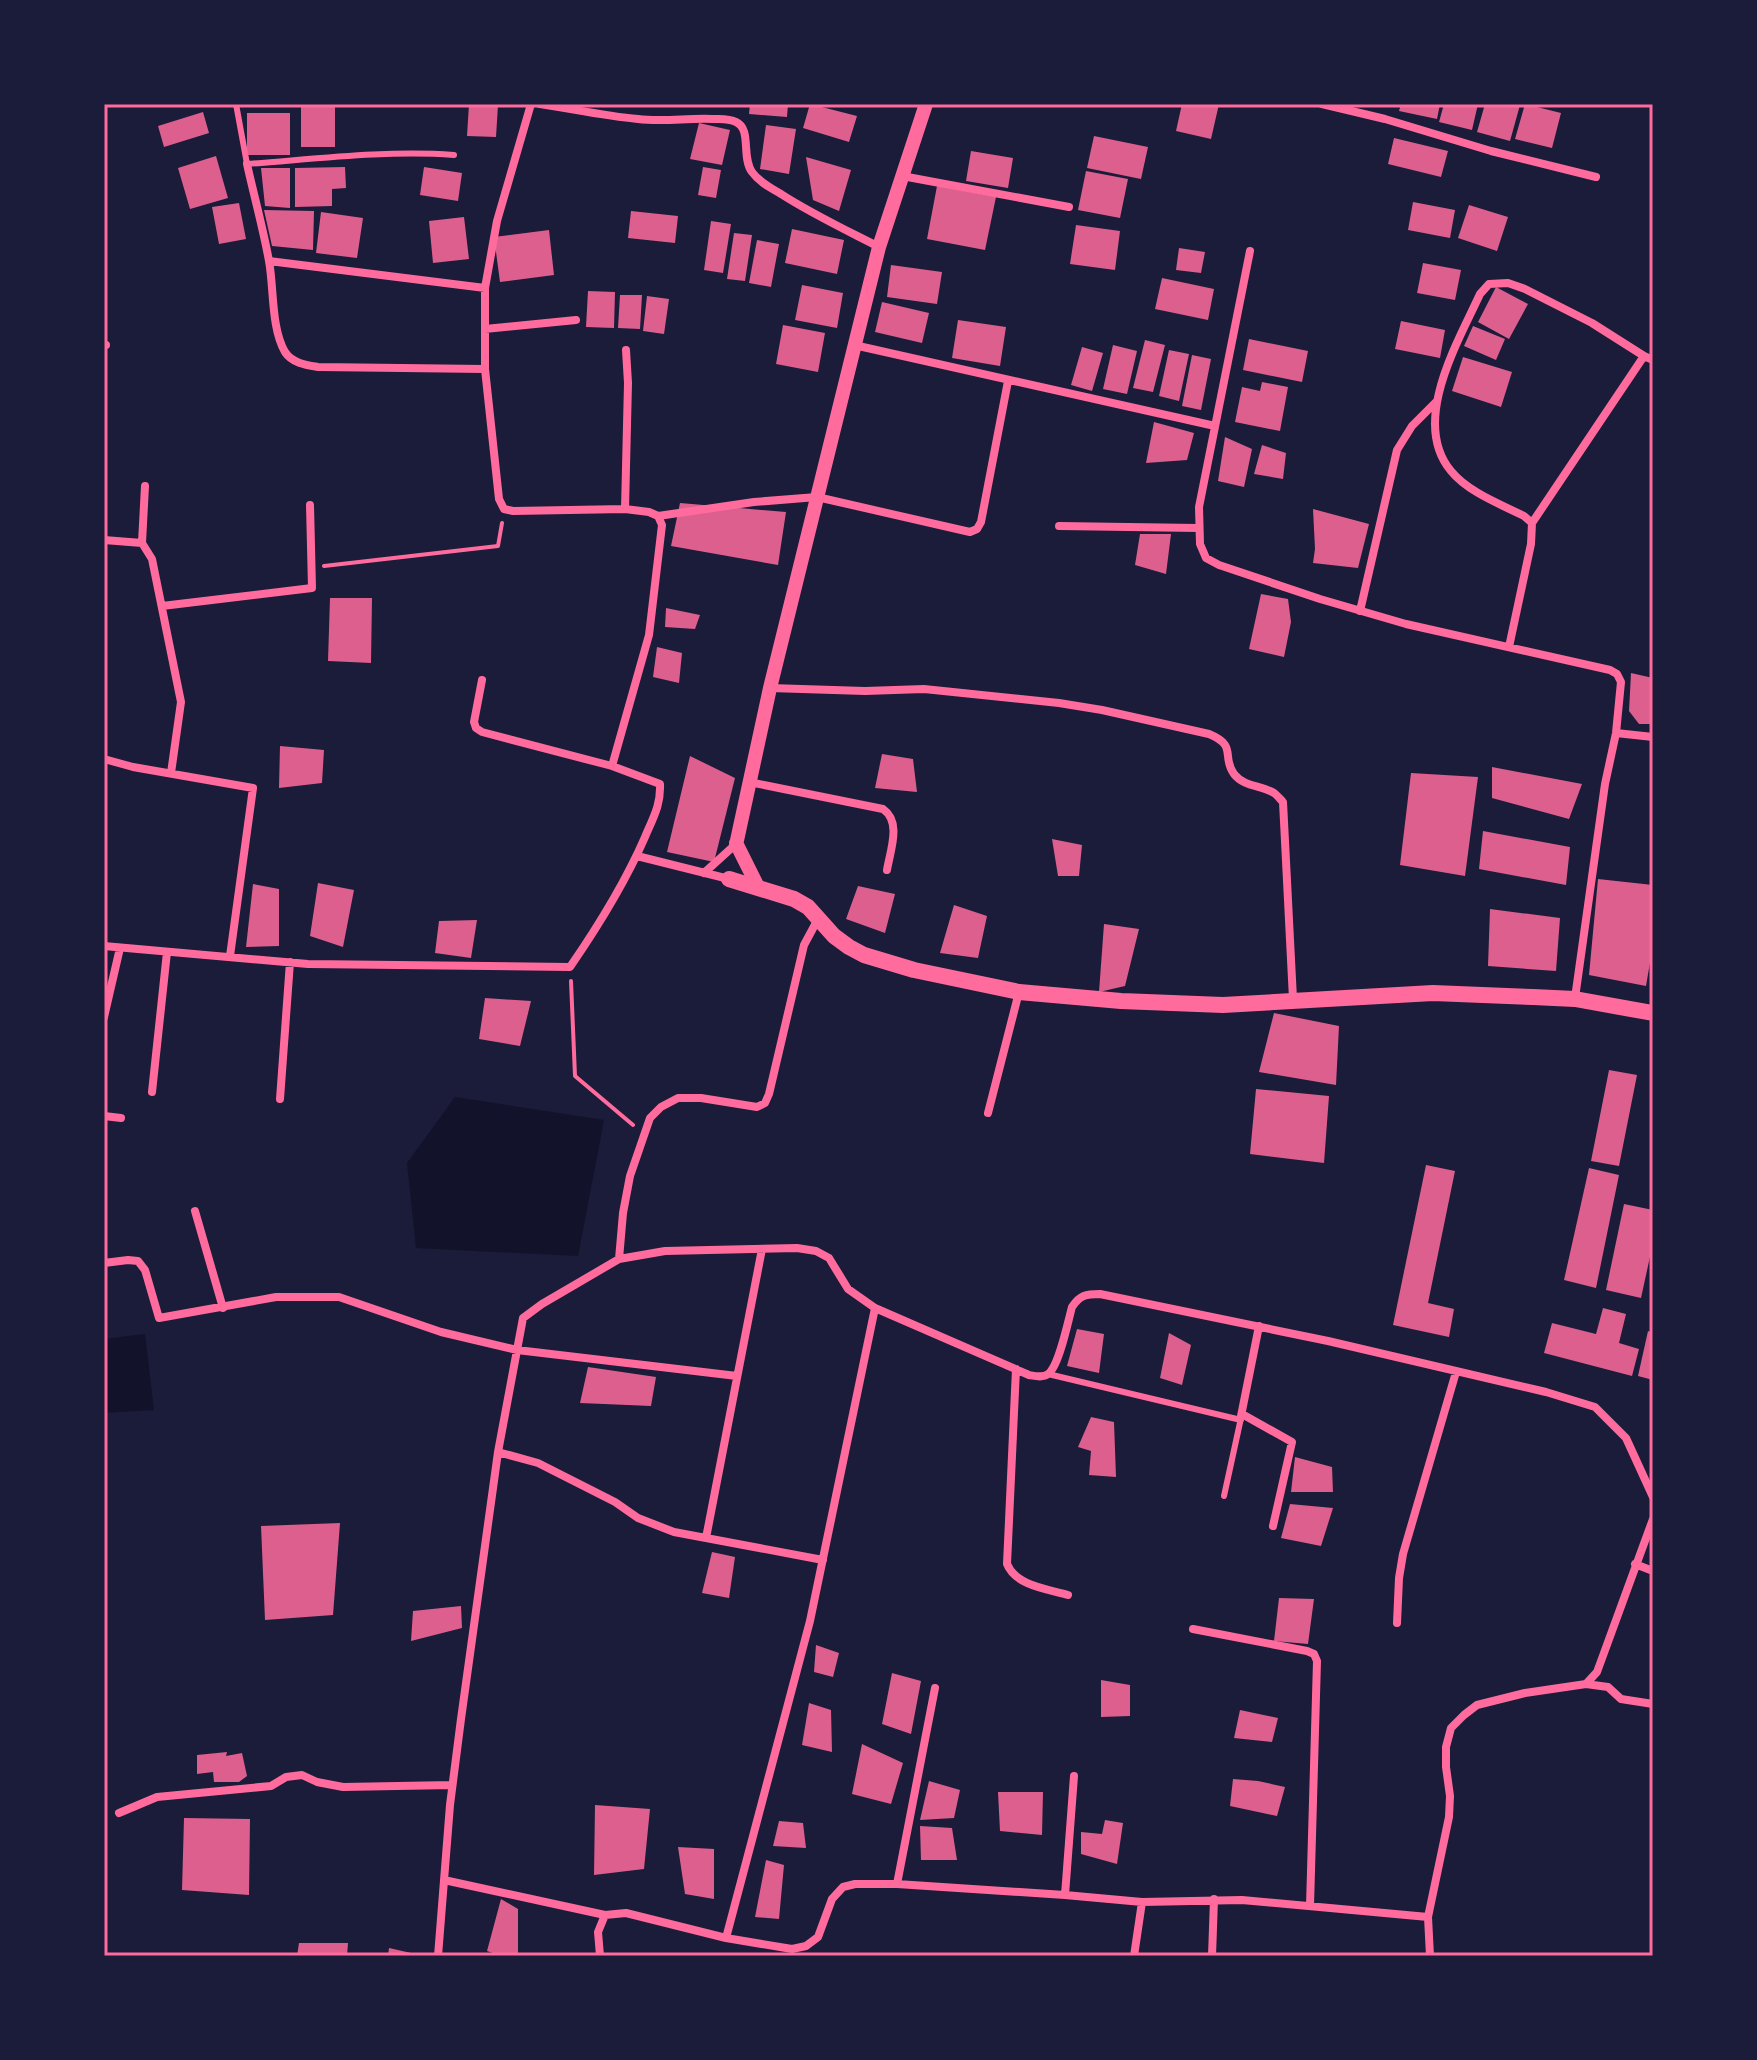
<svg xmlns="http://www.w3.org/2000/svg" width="1757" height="2060" viewBox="0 0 1757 2060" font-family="'Playfair Display',serif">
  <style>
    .water { fill: #12122b }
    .building { fill: #dd5f8e }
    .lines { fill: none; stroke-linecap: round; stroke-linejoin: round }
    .path { stroke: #ff6b9d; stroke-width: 4 }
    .service { stroke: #ff6b9d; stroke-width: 6 }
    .minor { stroke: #ff6b9d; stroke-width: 8 }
    .tertiary { stroke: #ff6b9d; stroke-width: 14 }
    .secondary { stroke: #ff6b9d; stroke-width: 16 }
    .neatline { fill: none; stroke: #ff6b9d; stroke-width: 3 }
  </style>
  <rect width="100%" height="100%" fill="#1b1b3a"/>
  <path class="water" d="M455,1097L604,1120L578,1256L416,1248L407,1163Z
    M145,1334L154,1410L104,1413V1339Z"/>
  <path class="building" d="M301,104H335V147H301Z
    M469,104L498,105L496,137L467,136Z
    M750,104H788L787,117L749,114Z
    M810,104L857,116L849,142L803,128Z
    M1182,104H1219L1211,139L1176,131Z
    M1401,104H1440L1437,119L1399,111Z
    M1444,104H1478L1472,130L1439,122Z
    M1485,104L1520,105L1510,141L1477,132Z
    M1525,104L1561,113L1552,148L1515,139Z
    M203,112L209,133L164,147L158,126Z
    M247,113H290V155H247Z
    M699,123L730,130L722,165L690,159Z
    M766,125L796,129L789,174L760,169Z
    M1094,136L1148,147L1141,179L1087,168Z
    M1394,138L1448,151L1441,177L1388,164Z
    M971,151L1013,158L1008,188L966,181Z
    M216,156L228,198L190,209L178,168Z
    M806,157L851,170L839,211L813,200Z
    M345,167L346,188L332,189V206L295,207V168Z
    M424,167L462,173L458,201L420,195Z
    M703,167L721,170L716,198L698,195Z
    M261,168H290V208L265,206Z
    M1086,171L1128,179L1120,218L1078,210Z
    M937,186L996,197L985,250L927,239Z
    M1413,202L1455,210L1450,238L1408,230Z
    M239,203L246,239L219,244L212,207Z
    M1469,205L1508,217L1497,251L1458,238Z
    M264,210L314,211L313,250L272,246Z
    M631,211L678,216L675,243L628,238Z
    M321,212L363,218L357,258L316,253Z
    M464,217L469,259L433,263L429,221Z
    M711,221L731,224L723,273L704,270Z
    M1076,225L1120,231L1115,270L1070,264Z
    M792,229L844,240L837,274L785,263Z
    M549,230L554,275L500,282L494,237Z
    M734,233L752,235L745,281L727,279Z
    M757,240L779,244L771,287L749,283Z
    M1179,248L1205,252L1201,273L1176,270Z
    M1423,263L1461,270L1455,300L1417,293Z
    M891,265L942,272L937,304L887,297Z
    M1162,278L1214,289L1208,320L1155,309Z
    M802,285L843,293L837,328L795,320Z
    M1496,287L1528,304L1509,339L1478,322Z
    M588,291L615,292L614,328L586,327Z
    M620,295H642L640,329L618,328Z
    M647,296L669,299L664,334L643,331Z
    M882,302L929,313L922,343L875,332Z
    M958,320L1006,327L1000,366L952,358Z
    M1401,321L1445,330L1440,358L1395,349Z
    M783,325L825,333L818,372L776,364Z
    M1473,326L1505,339L1496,360L1464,346Z
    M1249,339L1308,351L1302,382L1243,370Z
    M1145,340L1165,345L1153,392L1133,388Z
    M1113,345L1137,351L1127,394L1103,389Z
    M1082,347L1103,353L1092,391L1071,385Z
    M1169,350L1189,354L1179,401L1159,396Z
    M1192,355L1211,359L1201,410L1182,406Z
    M1463,357L1512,372L1501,407L1452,391Z
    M1262,382L1288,387L1280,431L1235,422L1242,387L1260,391Z
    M1154,422L1194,433L1187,460L1146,463Z
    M1225,437L1252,449L1244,487L1218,481Z
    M1262,445L1286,453L1283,479L1254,474Z
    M680,503L786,512L778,565L671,546Z
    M1313,509L1369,524L1358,568L1313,563L1315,549Z
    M1140,534H1171L1166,574L1135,565Z
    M1261,594L1288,599L1291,622L1284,657L1249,649Z
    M330,598H372L371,663L328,661Z
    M666,608L700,615L695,629L665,627Z
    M657,647L682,653L679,683L653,677Z
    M1631,673L1653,678V724H1639L1629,711Z
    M280,746L324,750L322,783L279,788Z
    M882,754L913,759L917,792L875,788Z
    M690,756L735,778L714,862L667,852Z
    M1492,767L1582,784L1569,819L1492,798Z
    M1411,773L1478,777L1465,876L1400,865Z
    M1483,831L1570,847L1566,885L1479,869Z
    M1052,839L1082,845L1079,876H1058Z
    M1598,879L1653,885V945L1646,986L1589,975Z
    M318,883L354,890L343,947L310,936Z
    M253,884L279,889V946L246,947Z
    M858,886L895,894L885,933L846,919Z
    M954,905L987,916L978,958L940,953Z
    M1490,909L1560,918L1556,971L1488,966Z
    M477,920L471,958L435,953L439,921Z
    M1104,924L1139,929L1125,986L1099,992Z
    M485,998L531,1001L520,1046L479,1039Z
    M1274,1013L1339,1026L1336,1085L1259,1072Z
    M1609,1070L1637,1075L1619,1166L1591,1161Z
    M1256,1089L1329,1096L1324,1163L1250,1154Z
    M1426,1165L1455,1171L1428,1303L1454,1309L1449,1337L1393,1325Z
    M1589,1168L1619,1175L1596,1288L1564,1280Z
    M1624,1204L1653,1210V1243L1641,1298L1606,1290Z
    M1603,1308L1626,1314L1619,1343L1639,1349L1632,1376L1544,1353L1552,1323L1596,1334Z
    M1077,1329L1104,1334L1099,1373L1067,1366Z
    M1648,1331L1653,1333V1380L1638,1376Z
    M1169,1333L1191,1345L1182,1385L1160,1378Z
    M588,1367L656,1377L651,1406L580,1403Z
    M1091,1417L1114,1422L1116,1477L1089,1475L1091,1451L1078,1447Z
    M1295,1457L1332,1467L1333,1492H1291Z
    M1290,1504L1333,1508L1321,1546L1281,1538Z
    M340,1523L333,1615L265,1620L261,1526Z
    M712,1552L735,1557L729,1598L702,1593Z
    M1279,1598L1314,1599L1308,1644L1274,1641Z
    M461,1606L462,1628L411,1641L413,1611Z
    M816,1645L839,1653L833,1677L814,1672Z
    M892,1673L921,1681L911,1734L882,1724Z
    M1101,1680L1130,1685V1716L1101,1717Z
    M809,1703L831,1710L832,1752L802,1745Z
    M1240,1710L1278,1718L1272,1742L1234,1738Z
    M862,1744L903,1763L891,1804L852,1794Z
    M227,1752L226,1756L242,1753L247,1776L239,1782H214L213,1772L197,1774V1755Z
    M1233,1779L1258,1781L1285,1787L1277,1816L1230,1806Z
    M929,1781L960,1790L954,1818L920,1820Z
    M998,1792H1043L1042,1835L1000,1831Z
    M595,1805L650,1809L644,1869L594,1875Z
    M184,1818L250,1819L249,1895L182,1890Z
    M1105,1820L1123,1823L1117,1864L1081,1854V1832L1102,1834Z
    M779,1821L803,1823L806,1848L773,1846Z
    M920,1826L952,1828L957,1860H921Z
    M678,1847L714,1849V1899L685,1894Z
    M766,1860L784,1865L779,1919L755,1917Z
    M501,1899L518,1909V1956H501L487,1951Z
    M299,1943H348L347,1956H297Z
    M389,1948L420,1955L419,1956H388Z"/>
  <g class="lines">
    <path class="path" d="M324,566L498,546L502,523
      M571,981L575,1076L633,1125"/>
    <path class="service" d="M236,104L247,164C315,159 386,150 454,155
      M1048,1374L1241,1420
      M1224,1496L1241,1418"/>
    <path class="minor" d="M540,104C573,109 605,116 638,119C662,122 687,118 712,119C720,119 729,118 736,122C752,129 741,157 752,172C759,182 771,188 781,194C812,214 846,230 879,247
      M1322,104L1385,119L1491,151L1596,177
      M247,164C254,196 263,228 269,261C274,288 271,328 285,352C292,363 306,365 318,367L485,369
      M902,176L1069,207
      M1250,251L1199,507L1200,544L1206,558L1219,565L1320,599L1406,624L1610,670L1617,674L1621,682L1616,733L1605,784L1575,998
      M269,261L485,288V369L499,499L504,509L513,511L625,509L649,512L658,516L662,525L649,635L612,766L482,732L476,728L474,722L482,680
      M485,288L497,221L531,104
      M485,329L576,320
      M104,345H106
      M854,345L1215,426
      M625,509L628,383L626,350
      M658,516L754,502L817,497L970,532L977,529L981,522L1008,381
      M1532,523L1644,356
      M1059,526L1198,528
      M104,540L142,543L152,559L181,702L171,773
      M142,543L145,486
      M162,606L312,588L310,505
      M1360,611L1397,450L1412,426L1436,402
      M1509,647L1531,544L1532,523L1524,516C1500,504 1468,492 1451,471C1410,422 1458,342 1480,294L1489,284L1508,283L1525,289L1592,323L1644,356L1653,360
      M770,688L865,691L924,689L1059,703L1102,710L1209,734C1238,746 1221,756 1234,774C1244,787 1261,785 1274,793C1277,795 1280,799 1283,802L1293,999
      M1616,733L1653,737
      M104,759L133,767L253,788L230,956
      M749,782L883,809C902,822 890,851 887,870
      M637,856L729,879
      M704,873L736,844
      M104,946L308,964L570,967C599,925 625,883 645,837C653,818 661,805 660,784L612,766
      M104,1017L120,948
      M152,1092L167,952
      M280,1099L290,962
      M988,1113L1019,992
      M104,1116L121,1118
      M195,1211L223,1308
      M619,1259L623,1213L630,1176L650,1118L661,1107L678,1098H701L757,1107L765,1103L769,1094L804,945L818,919
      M104,1263L128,1260L138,1261L145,1270L159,1318L276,1297H339L441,1332L517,1350L737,1376
      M1016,1369L1007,1564C1016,1586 1047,1589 1068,1595
      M1242,1414L1292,1442L1273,1526
      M1241,1416L1259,1326
      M498,1452L538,1463L615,1502L638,1518L674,1532L823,1560
      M706,1538L762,1249
      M1635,1564L1653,1571
      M1397,1623L1399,1578L1403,1554L1456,1372
      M1193,1629L1307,1651L1314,1654L1317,1661L1310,1906
      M1586,1684L1608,1687L1621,1699L1653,1704
      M119,1813L157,1797L271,1786L286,1777L302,1775L317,1782L343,1787L452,1785
      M444,1880L605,1915L626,1913L726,1938L792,1949L806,1946L818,1937L832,1899L843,1887L855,1884H897L1065,1895L1142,1902L1242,1900L1428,1917
      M897,1884L935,1688
      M1065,1895L1074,1776
      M726,1938L810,1621L875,1308
      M438,1956L450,1805L461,1719L498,1452L523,1318L542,1304L619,1259L665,1251L797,1248L816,1251L829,1258L848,1289L875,1308L1029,1375C1035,1376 1043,1378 1048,1374C1059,1367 1068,1321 1072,1307C1080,1295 1086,1294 1100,1294L1328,1341L1546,1392L1595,1407L1626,1438L1653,1497
      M600,1956L598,1932L605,1915
      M1134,1956L1142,1902
      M1212,1956L1214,1899
      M1430,1956L1428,1917L1449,1817L1450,1796L1446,1767V1747L1451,1728L1464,1715L1477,1705L1525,1693L1586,1684L1597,1672L1653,1519"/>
    <path class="tertiary" d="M736,843L758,887
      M736,845L770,688L879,247L926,104"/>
    <path class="secondary" d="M729,879L794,899L808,907L834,936L849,947L864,955L914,970L1019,992L1121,1001L1223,1005L1433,993L1533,997L1575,999L1653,1013"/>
  </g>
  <rect width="1757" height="2060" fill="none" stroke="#1b1b3a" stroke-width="212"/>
  <rect x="106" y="106" width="1545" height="1848" class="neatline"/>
</svg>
